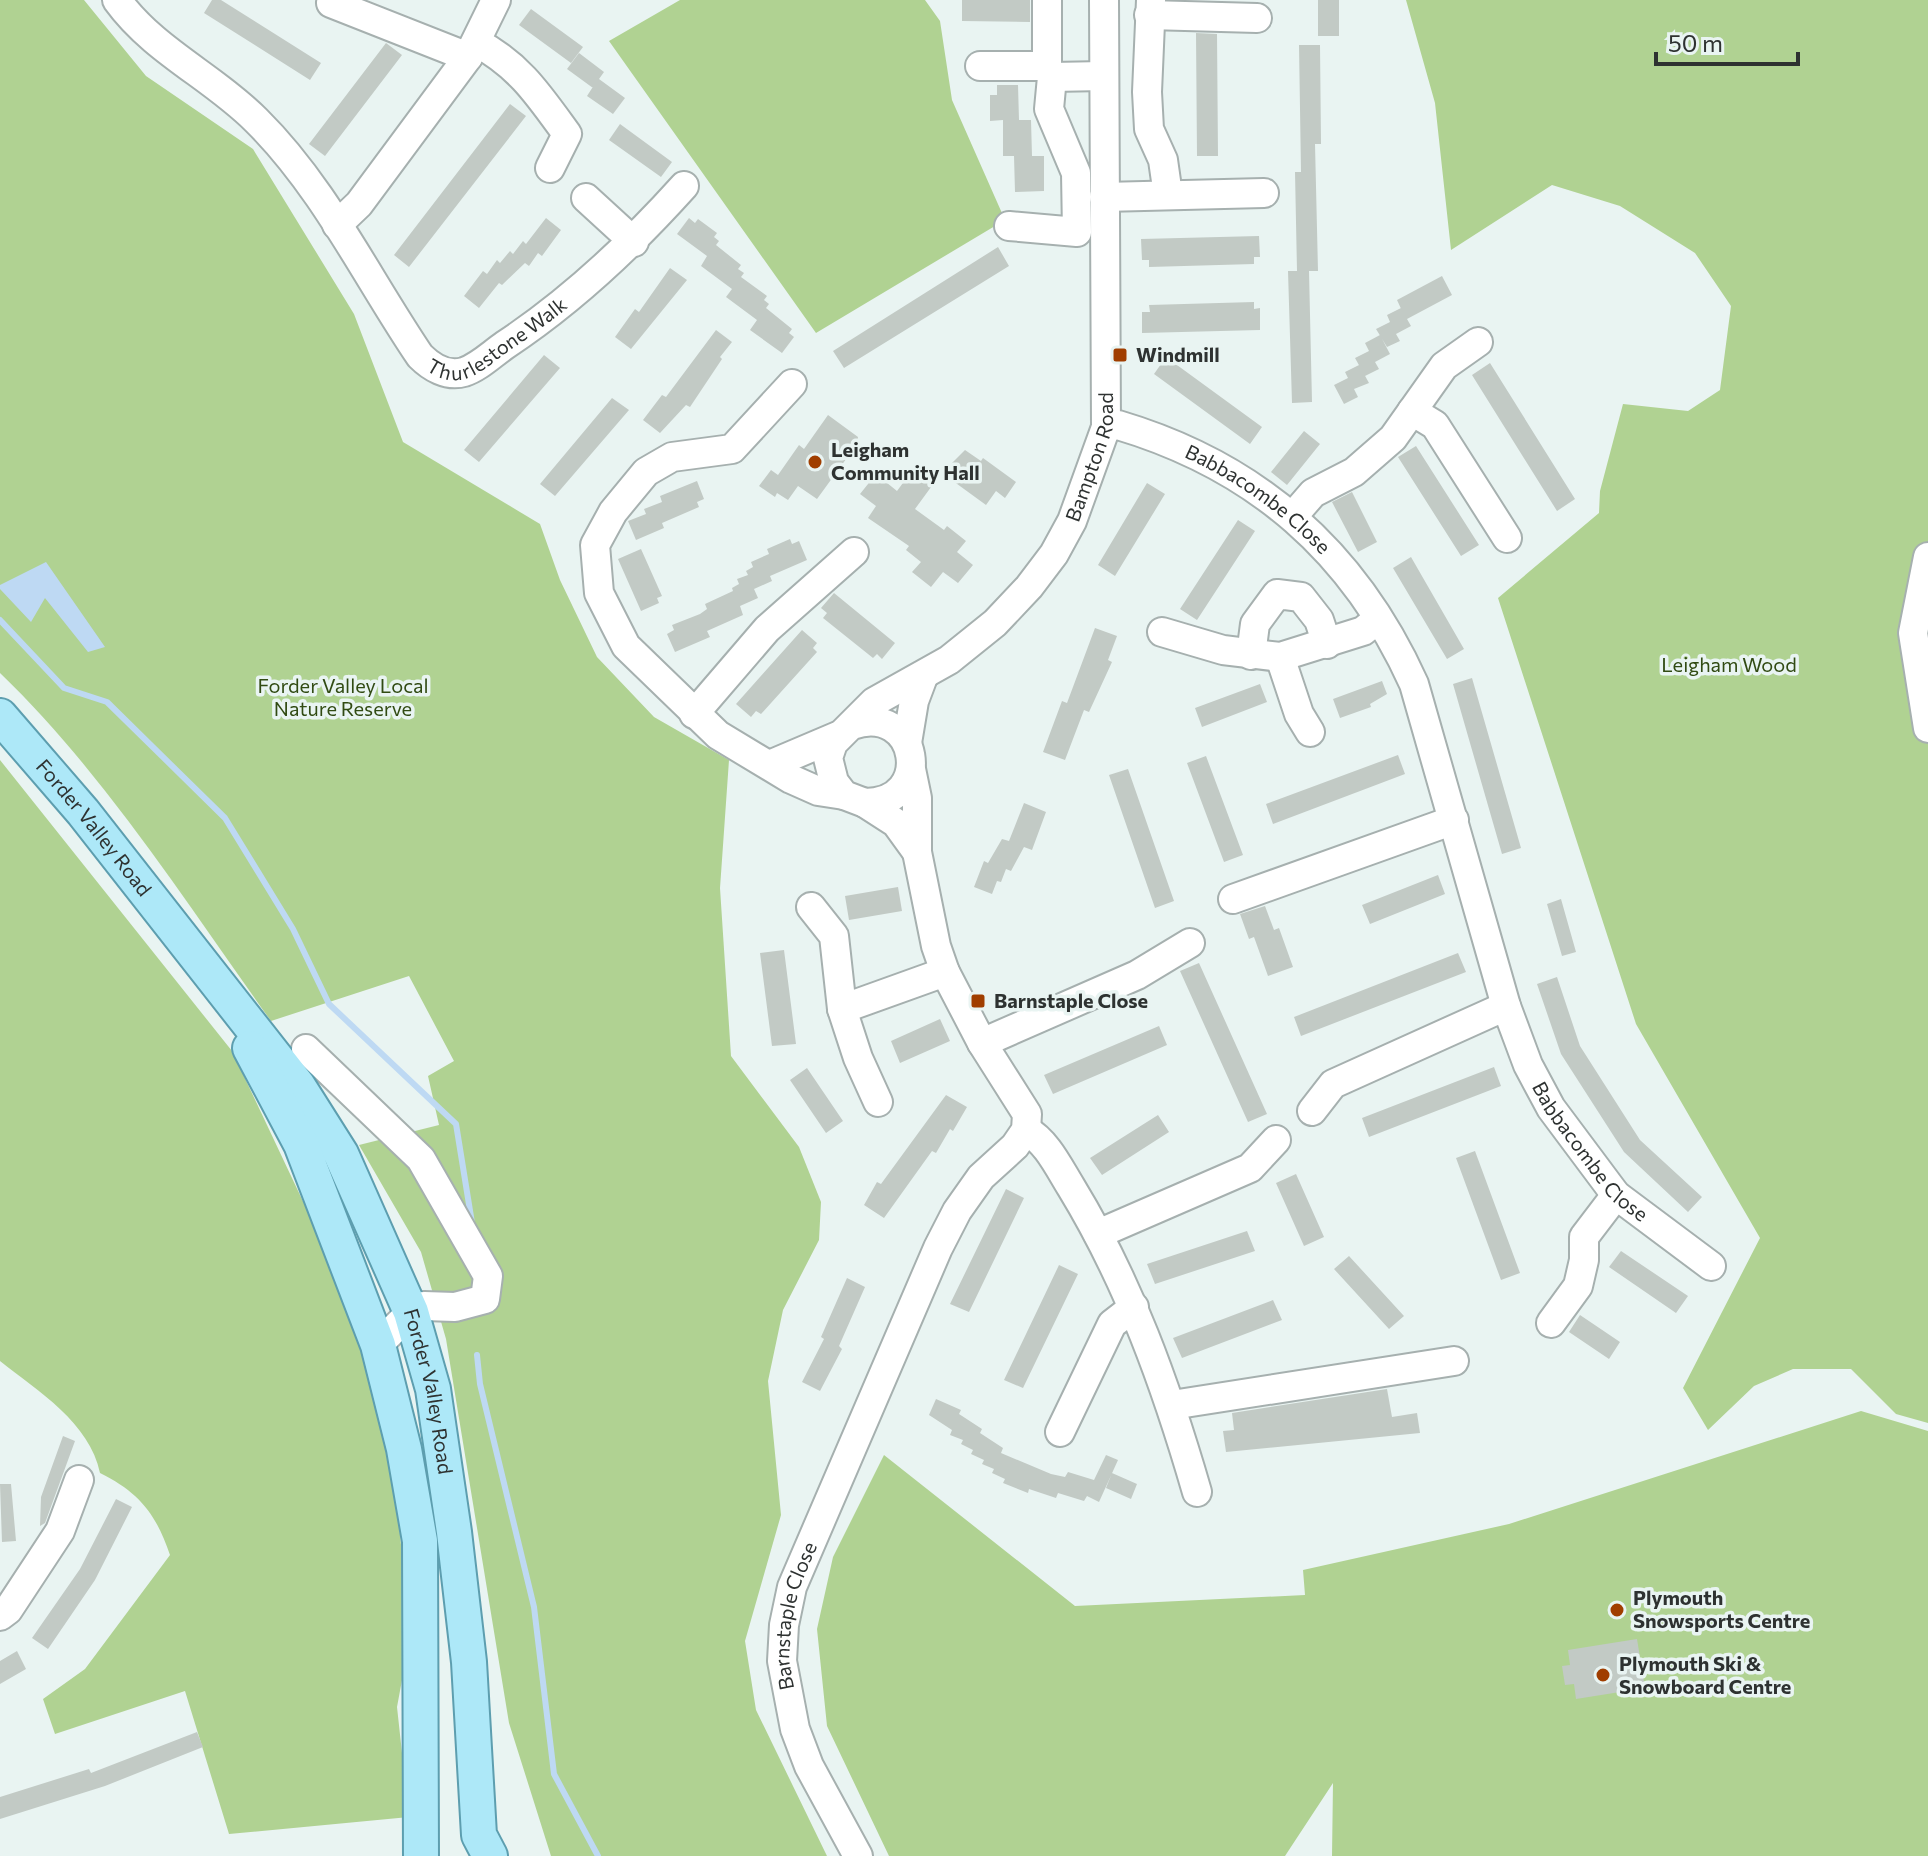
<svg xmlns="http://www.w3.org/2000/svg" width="1928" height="1856" viewBox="0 0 1928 1856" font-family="Commissioner,sans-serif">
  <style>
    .green { fill: #b0d292 }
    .water { fill: #bed9f3 }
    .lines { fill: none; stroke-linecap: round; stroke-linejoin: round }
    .stream { stroke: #bed9f3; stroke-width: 6 }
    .building { fill: #c2cac5 }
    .minor-casing { stroke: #a6b0af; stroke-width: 32 }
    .major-casing { stroke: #5d9eaf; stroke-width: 38 }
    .minor { stroke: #fff; stroke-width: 28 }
    .major { stroke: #ade8f8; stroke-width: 34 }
    .poi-dot { fill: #a03e00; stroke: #e9f4f2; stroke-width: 3 }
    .labels { text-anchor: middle; stroke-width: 7; stroke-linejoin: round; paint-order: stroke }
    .street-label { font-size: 20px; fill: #2e3231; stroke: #e9f4f2 }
    .poi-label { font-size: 20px; font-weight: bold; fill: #2e3231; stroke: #e9f4f2; text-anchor: start }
    .park-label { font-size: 20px; fill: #314b13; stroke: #e9f4f2 }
  </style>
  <rect width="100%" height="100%" fill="#e9f4f2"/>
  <path class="green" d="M0,0H84L146,76L253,149L354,314L403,442L540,524L560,580L597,657L654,717L729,760L720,888L731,1056L799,1147L821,1202L819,1240L783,1310L768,1381L781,1515L745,1641L756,1710L827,1856H551L509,1723L446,1339L421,1252L359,1145L439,1125L428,1076L454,1061L409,976L271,1021C187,904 104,773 0,673Z
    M680,0H925L940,21L952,100L1005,220L816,333L609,41Z
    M1406,0H1928V1423L1896,1414L1851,1369H1793L1754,1386L1708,1430L1683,1388L1760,1238L1636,1024L1498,598L1599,513L1600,491L1623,404L1688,411L1720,390L1731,306L1695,253L1620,206L1552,185L1451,250L1435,103Z
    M0,760L232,1051L308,1212L367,1348L396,1489L407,1612V1653L397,1707L409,1817L229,1834L185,1691L55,1734L43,1699L85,1669L170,1555C156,1514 140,1493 100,1473C90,1423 38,1391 0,1361Z
    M1861,1411L1928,1431V1856H1332L1333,1783L1285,1856H889L827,1726L817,1629L833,1557L884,1455L1075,1606L1305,1595L1303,1570L1509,1524Z"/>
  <path class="water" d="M46,562L105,647L88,652L45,598L31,622L0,589V585Z"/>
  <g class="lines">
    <path class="stream" d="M0,620L64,688L107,702L225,818L293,929L329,1004L456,1124L472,1223
      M477,1355L480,1384L534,1607L554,1774L598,1856"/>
  </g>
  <path class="building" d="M212,0H221L321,63L310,80L204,13Z
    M962,0H1030V22L962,21Z
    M1318,0H1339V36H1318Z
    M531,9L583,47L571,63L519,25Z
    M1196,33L1217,34L1218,156H1197Z
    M386,43L402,55L325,156L309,144Z
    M1299,45H1320L1321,144H1315L1318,271H1309L1312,402L1292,403L1288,271H1306H1297L1295,172H1301Z
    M579,53L604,72L599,79L625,98L613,114L587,96L596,82L593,88L567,69Z
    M997,85H1018L1019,120H1031L1032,156H1044V191L1015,192L1014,156H1003V120L990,121V95H997Z
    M510,104L526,116L409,267L394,255Z
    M620,124L672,162L661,177L609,140Z
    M546,218L561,230L542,256L538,253L529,266L525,263L502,285L499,283L479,308L464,296L483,271L487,274L497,260L500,263L510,251L513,254L523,241L526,244Z
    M689,218L695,223L698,219L717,233L714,237L719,241L716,245L741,265L738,269L744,273L741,277L767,296L764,300L769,304L766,308L792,329L789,333L794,337L782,353L750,330L757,320L726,297L732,289L701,266L707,256L677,234Z
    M1259,236L1260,257H1254V264L1149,267V260H1142L1141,239Z
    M998,247L1009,266L844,368L833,351Z
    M670,268L687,280L631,349L615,337L635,309L639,312Z
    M1442,276L1452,295L1407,319L1411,326L1396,334L1400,341L1387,347L1376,329L1390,322L1387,315L1401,308L1403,313L1397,300Z
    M1254,302V309L1260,308V330L1142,333V312H1150L1149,305Z
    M716,330L732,342L720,357L722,359L690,407L686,405L660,433L643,420L662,395L666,397Z
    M1380,335L1390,354L1375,362L1379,369L1365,376L1355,358L1369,351L1365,343Z
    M544,355L560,368L479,462L464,450Z
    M1166,357L1262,427L1250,444L1154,374Z
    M1490,363L1575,499L1557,511L1472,375Z
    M1359,365L1369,383L1354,389L1358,397L1344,404L1334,385L1348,378L1345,372Z
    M612,398L629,410L555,496L540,484Z
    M828,415L858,437L857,444L817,499L798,486L788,500L777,493L775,497L759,486L771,470L778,475L799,445L804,449Z
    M1304,431L1320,444L1287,485L1271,472Z
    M1416,446L1479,545L1461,556L1398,457Z
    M965,450L981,461L983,458L1016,482L1005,498L996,491L986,505L942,473Z
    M914,468L934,483L915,509L944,530L947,526L966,541L957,552L973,565L958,583L943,572L931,587L912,572L921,562L906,550L909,546L868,518L876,506L860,494L876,474L897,491Z
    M697,481L704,499L697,502L699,507L662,523L664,528L636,540L628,521L646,514L644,509L662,502L660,496Z
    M1147,483L1165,494L1115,576L1098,565Z
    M1352,492L1377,542L1358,552L1332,502Z
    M1238,520L1255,531L1197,620L1180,609Z
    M790,539L792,544L799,541L807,560L770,576L772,581L754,589L758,598L740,606L743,615L707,631L710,637L675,652L667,634L674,630L672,625L700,614L707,609L705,604L733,591L732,588L739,584L737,579L748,575L746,571L753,567L751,562L769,554L767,549Z
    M641,549L662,596L657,598L659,603L641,611L618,559Z
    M1411,557L1464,649L1447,659L1393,568Z
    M834,593L895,643L882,659L877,654L873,658L823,618L827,613L821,608Z
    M1095,628L1117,636L1108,660L1112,662L1089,712L1084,710L1065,760L1043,752L1062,701L1067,703Z
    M802,630L817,643L813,648L817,652L761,714L756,711L751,717L736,704Z
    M1472,678L1521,848L1502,854L1453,684Z
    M1382,681L1387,694L1370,704L1371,707L1340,718L1333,699Z
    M1260,684L1267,702L1202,727L1195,708Z
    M1398,755L1405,774L1273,824L1266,804Z
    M1206,756L1243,855L1224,862L1187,763Z
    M1128,769L1174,901L1155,908L1109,775Z
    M1024,803L1046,812L1032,850L1024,847L1011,871L1006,869L1001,882L997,881L992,894L974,887L984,861L988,863L1002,839L1009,841Z
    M1438,875L1445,894L1370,924L1362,905Z
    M898,887L902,911L849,920L845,896Z
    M1561,899L1576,952L1562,956L1547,904Z
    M1265,906L1274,930L1279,928L1293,967L1268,976L1254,937L1249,939L1240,914Z
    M784,950L796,1044L772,1046L760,953Z
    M1458,953L1466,972L1301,1036L1294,1017Z
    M1199,963L1267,1114L1248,1122L1180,971Z
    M1557,977L1580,1046L1640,1140L1702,1197L1688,1212L1624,1152L1561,1054L1537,984Z
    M940,1019L950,1041L900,1063L891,1041Z
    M1159,1026L1167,1045L1053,1094L1044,1075Z
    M1494,1067L1501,1086L1369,1137L1362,1118Z
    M807,1068L843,1121L826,1133L790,1080Z
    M946,1095L967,1107L953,1131L950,1129L936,1153L932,1151L884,1218L864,1205L877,1182L881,1184Z
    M1158,1115L1169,1132L1102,1175L1090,1158Z
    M1475,1151L1520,1273L1501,1280L1456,1158Z
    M1296,1174L1324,1237L1304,1246L1276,1183Z
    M1006,1189L1024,1198L969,1312L950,1304Z
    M1247,1231L1255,1251L1155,1284L1147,1264Z
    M1621,1251L1688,1296L1676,1313L1609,1267Z
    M1349,1256L1404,1316L1389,1329L1334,1269Z
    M1059,1265L1078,1274L1023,1388L1004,1380Z
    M847,1278L865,1287L839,1346L842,1349L820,1391L802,1382L824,1339L821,1337Z
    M1273,1300L1282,1320L1182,1358L1173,1338Z
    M1580,1315L1620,1342L1609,1359L1569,1332Z
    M1387,1389L1392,1417L1417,1413L1420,1433L1226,1452L1223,1431L1234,1430L1232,1413Z
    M936,1399L961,1410L959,1414L982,1429L980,1433L1003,1448L1001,1453L1051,1474L1065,1477L1068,1472L1094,1480L1106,1455L1118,1460L1099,1502L1087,1496L1084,1501L1058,1493L1056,1498L1029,1489L1028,1493L1003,1483L1005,1479L992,1473L994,1469L982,1464L984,1460L971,1454L973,1450L961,1444L963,1440L950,1435L952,1430L929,1415Z
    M63,1436L75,1441L45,1523L40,1526L41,1497Z
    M1112,1473L1137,1484L1131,1499L1106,1488Z
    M0,1484H11L16,1541L2,1542Z
    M116,1499L132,1507L95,1580L48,1649L32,1638L80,1569Z
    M1637,1639L1645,1688L1576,1699L1574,1684L1565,1685L1562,1666L1570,1665L1568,1650Z
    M17,1651L26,1669L0,1684V1661Z
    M197,1732L203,1747L105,1786L0,1819V1797L89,1769L91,1773Z"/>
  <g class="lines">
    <defs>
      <g id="minor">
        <path id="s1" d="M117,0C154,51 212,76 256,120C324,187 367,278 420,356C431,367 447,377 464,372C479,367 492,354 505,345C573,300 630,246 684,186"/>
        <path d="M1151,0L1147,92L1149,129L1163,160L1168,195"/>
        <path d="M331,3L468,57"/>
        <path d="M1149,15L1257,18"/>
        <path d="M476,42C520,66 538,94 567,134L550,168"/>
        <path d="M980,66H1047"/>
        <path d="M1052,77L1104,76"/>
        <path d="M1104,197L1264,193"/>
        <path d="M586,198L634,242"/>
        <path d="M337,225L359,204L468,57L496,0"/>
        <path d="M1009,226L1077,232L1076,173L1049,109L1052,77L1047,66V0"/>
        <path d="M792,384L732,449L672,457L646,472L613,512L595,545L599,593L626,646L718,735L791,779L818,791L844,795"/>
        <path d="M1412,411L1435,425L1507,538"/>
        <path id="s2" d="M1106,427L1118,425C1256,466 1354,551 1414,684L1506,1006L1528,1065L1551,1108L1616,1195L1711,1266"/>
        <path d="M1293,516L1313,493L1354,472L1393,438L1444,366L1478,342"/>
        <path d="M1928,557L1913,633L1928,728"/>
        <path d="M1162,632L1223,650L1280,657L1363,631L1378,619"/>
        <path d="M1251,655L1255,624L1277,594L1301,597L1319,620L1327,644"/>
        <path d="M1280,657L1299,714L1310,732"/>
        <path d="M694,714L767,629L854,552"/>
        <path id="s3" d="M852,725C919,702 936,803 865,803L844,795L834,782L828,758L833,743L874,702L949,660L995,623L1029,587L1054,554L1072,521L1106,427L1104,0"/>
        <path d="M907,743L914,701L923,677"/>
        <path d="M772,764L838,736"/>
        <path d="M865,803L896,823L917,852"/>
        <path d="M1233,899L1454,820"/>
        <path d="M811,907L834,936L842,1009L858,1058L878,1102"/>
        <path d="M842,1009L945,972"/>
        <path d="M982,1043L1137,975L1190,943"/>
        <path d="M306,1049L421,1159L488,1276L485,1299L455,1307L424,1306L411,1312L378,1345"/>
        <path d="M1312,1111L1333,1084L1506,1006"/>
        <path d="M1026,1130C1047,1142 1058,1166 1071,1187C1129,1282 1166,1385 1197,1492"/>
        <path d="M1098,1234L1250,1168L1276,1140"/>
        <path d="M1551,1323L1578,1286L1584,1260V1237L1616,1195"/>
        <path d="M1172,1405L1454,1361"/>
        <path d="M1060,1432L1112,1324L1134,1307"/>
        <path d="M0,1616L8,1610L60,1531L79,1480"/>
        <path id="s4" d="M858,1856L809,1766L795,1729L782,1661L784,1625L792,1587L938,1248L957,1211L981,1177L1015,1146L1026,1130L1027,1114L982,1043L945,972L936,946L917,852V798L911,769"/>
      </g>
      <g id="major">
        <path id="s5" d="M0,716L83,812L298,1086L341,1154L411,1312L433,1389L454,1532L469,1662L479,1835L490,1856"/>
        <path d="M250,1048L301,1144L378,1345L404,1449L420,1541L421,1856"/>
      </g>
    </defs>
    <use href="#minor" class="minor-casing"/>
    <use href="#major" class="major-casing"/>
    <use href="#minor" class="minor"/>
    <use href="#major" class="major"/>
  </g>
  <g class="poi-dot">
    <rect x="1112" y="347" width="16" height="16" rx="4"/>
    <circle cx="815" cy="462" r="8"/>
    <rect x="970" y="993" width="16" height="16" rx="4"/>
    <circle cx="1617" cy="1610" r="8"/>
    <circle cx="1603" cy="1675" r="8"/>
  </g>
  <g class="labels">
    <g class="street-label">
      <text dy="7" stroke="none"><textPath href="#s1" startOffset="564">Thurlestone Walk</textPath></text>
      <text dy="7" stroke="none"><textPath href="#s3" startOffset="630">Bampton Road</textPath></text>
      <text dy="7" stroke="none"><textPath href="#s2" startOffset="172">Babbacombe Close</textPath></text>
      <text dy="7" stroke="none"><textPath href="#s5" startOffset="146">Forder Valley Road</textPath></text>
      <text dy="7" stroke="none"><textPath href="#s2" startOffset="924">Babbacombe Close</textPath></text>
      <text dy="7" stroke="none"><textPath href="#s5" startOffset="810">Forder Valley Road</textPath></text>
      <text dy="7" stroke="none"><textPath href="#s4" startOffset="258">Barnstaple Close</textPath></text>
    </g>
    <g class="poi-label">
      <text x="1136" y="362">Windmill</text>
      <text x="831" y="457">Leigham<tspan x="831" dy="23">Community Hall</tspan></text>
      <text x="994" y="1008">Barnstaple Close</text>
      <text x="1633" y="1605">Plymouth<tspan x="1633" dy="23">Snowsports Centre</tspan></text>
      <text x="1619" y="1671">Plymouth Ski &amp;<tspan x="1619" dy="23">Snowboard Centre</tspan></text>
    </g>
    <g class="park-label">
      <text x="1729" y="672">Leigham Wood</text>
      <text x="343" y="693">Forder Valley Local<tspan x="343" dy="23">Nature Reserve</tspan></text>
    </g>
  </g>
  <path d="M1656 52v12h142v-12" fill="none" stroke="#2e3231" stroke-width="4"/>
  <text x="1668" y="52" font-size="24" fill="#2e3231" stroke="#e9f4f2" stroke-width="6" paint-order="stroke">50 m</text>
</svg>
